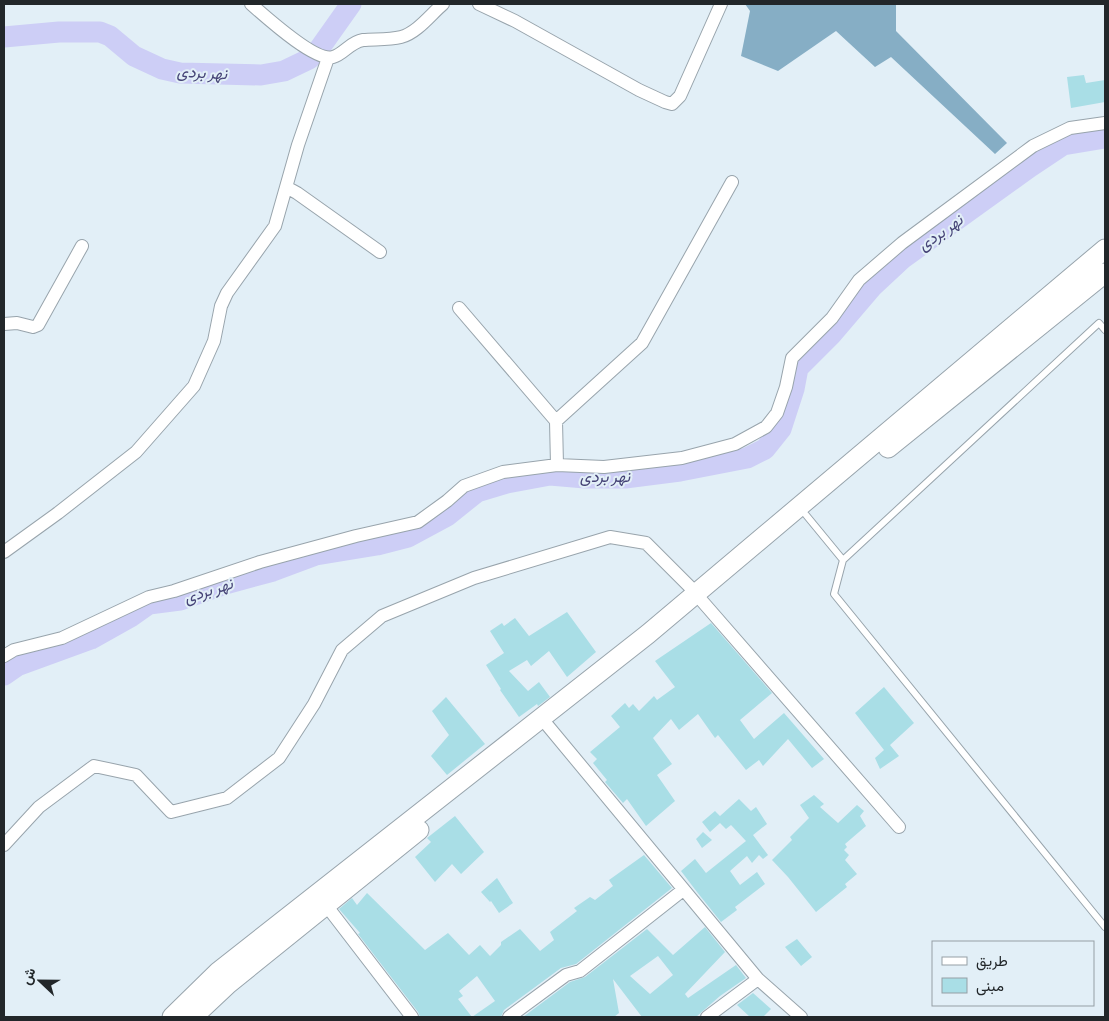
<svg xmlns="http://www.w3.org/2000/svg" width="1109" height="1021" viewBox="0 0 1109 1021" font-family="Literata,Vazirmatn,serif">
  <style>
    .forest { fill: #86aec5 }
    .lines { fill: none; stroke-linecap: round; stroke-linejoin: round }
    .river { stroke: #cdcef6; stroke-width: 21 }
    .building { fill: #a9dee6; fill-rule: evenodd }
    .lane-casing { stroke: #98a4ac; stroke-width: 8 }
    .street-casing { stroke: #98a4ac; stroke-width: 14 }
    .secondary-casing { stroke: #98a4ac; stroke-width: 21 }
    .lane { stroke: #fff; stroke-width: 6 }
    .street { stroke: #fff; stroke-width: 12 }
    .secondary { stroke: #fff; stroke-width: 19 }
    .labels { text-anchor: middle; stroke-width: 4; stroke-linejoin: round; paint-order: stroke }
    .water-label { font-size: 16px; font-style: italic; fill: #464477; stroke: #e2eff7 }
  </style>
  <rect width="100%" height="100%" fill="#e2eff7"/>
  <path class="forest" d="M745,4H896V31L1007,143L995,154L891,57L875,67L836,31L778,71L741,56L750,11Z"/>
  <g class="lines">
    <path class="river" d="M4,37L59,32H100L110,36L134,56L162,69L180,73L261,75L284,71L309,59L317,52L351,4
      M4,675L17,666L91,639L132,616L149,604L180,600L225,584L273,571L316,555L377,545L408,537L447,516L477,492L507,483L550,475L585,478H625L680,471L747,458L765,449L781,429L794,389L798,368L832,334L873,286L902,259L1030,167L1063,145L1105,138"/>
  </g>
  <path class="building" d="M1084,75L1086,83L1105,80V102L1071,108L1067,77Z
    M567,612L596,652L567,677L549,651L531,666L527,660L509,671L528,691L539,682L550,697L538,706L537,704L519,717L500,690L501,689L486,665L504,653L490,631L502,623L504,626L515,618L529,636Z
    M711,623L772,693L740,720L754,739L784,713L824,759L812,768L788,739L763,766L759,760L746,770L718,735L715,738L698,714L679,730L671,719L653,738L672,764L657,775L675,801L646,826L627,799L623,803L605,782L607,780L593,763L597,759L590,752L620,727L611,716L625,703L629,708L633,704L639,711L654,696L657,700L675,687L655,661Z
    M884,687L914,723L890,745L899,756L880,769L875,758L884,750L855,713Z
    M446,697L485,744L447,775L431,756L449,735L432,711Z
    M814,795L824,804L820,807L838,823L857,805L864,811L860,816L866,826L845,844L847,847L844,850L849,855L845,860L857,874L845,884L847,887L816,912L788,877L772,860L792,840L790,837L809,818L800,805Z
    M739,799L751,811L756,807L767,824L753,835L768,855L763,859L759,855L752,863L747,856L730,871L740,885L757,872L765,884L735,907L737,910L721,922L697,892L681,871L695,859L706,873L746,841L731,825L726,829L720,823L710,832L702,822L715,811L720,816Z
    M455,816L484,852L461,874L452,864L435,882L415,857L431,842L427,838Z
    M703,832L712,840L702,848L696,839Z
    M644,855L672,888L576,964L561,968L504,1010L501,1017H420L418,1012L358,934L360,933L339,909L352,898L357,905L367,893L425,950L448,933L469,955L480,945L490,956L501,945V942L520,929L540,951L554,940L550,932L577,911L574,908L590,897L595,900L613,886L609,880ZM477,976L495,1001L472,1017L458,999L463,996L459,991Z
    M497,878L513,903L499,913L491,901L490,902L481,892Z
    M705,927L725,952L685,994L688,998L736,965L746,978L720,996L696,1017H642L613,979L619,1013L614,1017H523L570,982L585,977L647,929L673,955ZM658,956L673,975L650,994L630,976Z
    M797,939L812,957L801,966L785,947Z
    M753,993L771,1009L763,1017H750L737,1005Z"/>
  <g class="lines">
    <defs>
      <path id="lane" d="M1105,330L1099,323L843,560L834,594L1105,927
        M806,515L843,560"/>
      <path id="street" d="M251,4C265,16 315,62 333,57C344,54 350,42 363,40C375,39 389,40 401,37C417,33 431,14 443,4
        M479,4L515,21L639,90L665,102L672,104L680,96L721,4
        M286,187L297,193L380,252
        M459,308L556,421
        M4,324L17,323L33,327L38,325L82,246
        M557,465L556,421L642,343L732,182
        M4,552L58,513L136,452L194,386L214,341L221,306L227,293L275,226L298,145L328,58
        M702,601L899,827
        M4,656L14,650L62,638L149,597L174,591L260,562L356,536L418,522L447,501L464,486L503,472L557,465L604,467L682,458L735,444L766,427L777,413L786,387L792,358L832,318L859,280L902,243L1033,146L1070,128L1105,123
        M548,726L758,979L801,1017
        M4,845L39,807L94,766L136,775L171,812L227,798L279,758L314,704L342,650L382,616L474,578L610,537L646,543L696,593
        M326,905L412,1017
        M509,1017L566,975L580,971L683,890
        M707,1017L758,979"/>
      <path id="secondary" d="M888,448L1105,273
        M172,1017L218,972L648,634L1105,249
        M193,1017L228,984L419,830"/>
    </defs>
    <use href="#lane" class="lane-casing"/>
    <use href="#street" class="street-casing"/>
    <use href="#secondary" class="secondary-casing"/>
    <use href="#lane" class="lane"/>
    <use href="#street" class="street"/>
    <use href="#secondary" class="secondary"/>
  </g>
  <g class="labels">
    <g class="water-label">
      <text transform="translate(202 72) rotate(3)" y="6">نهر بردى</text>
      <text transform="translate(940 232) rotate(-35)" y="6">نهر بردى</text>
      <text x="605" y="482">نهر بردى</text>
      <text transform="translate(208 590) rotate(-18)" y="6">نهر بردى</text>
    </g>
  </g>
  <rect width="1109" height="1021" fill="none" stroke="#22272a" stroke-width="10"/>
  <rect x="932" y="941" width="162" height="65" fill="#e2eff7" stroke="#959fa5"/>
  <rect x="942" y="957" width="25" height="8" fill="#ffffff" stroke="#959fa5"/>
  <text x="976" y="966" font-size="15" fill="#22272a">طريق</text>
  <rect x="942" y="978" width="25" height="15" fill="#a9dee6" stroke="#959fa5"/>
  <text x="976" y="991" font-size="15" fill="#22272a">مبنى</text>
  <g transform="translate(40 981) rotate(292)" stroke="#e2eff7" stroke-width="4" paint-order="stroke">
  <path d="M0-4L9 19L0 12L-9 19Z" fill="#22272a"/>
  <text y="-8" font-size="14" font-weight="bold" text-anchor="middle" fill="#22272a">ش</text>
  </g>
</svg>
